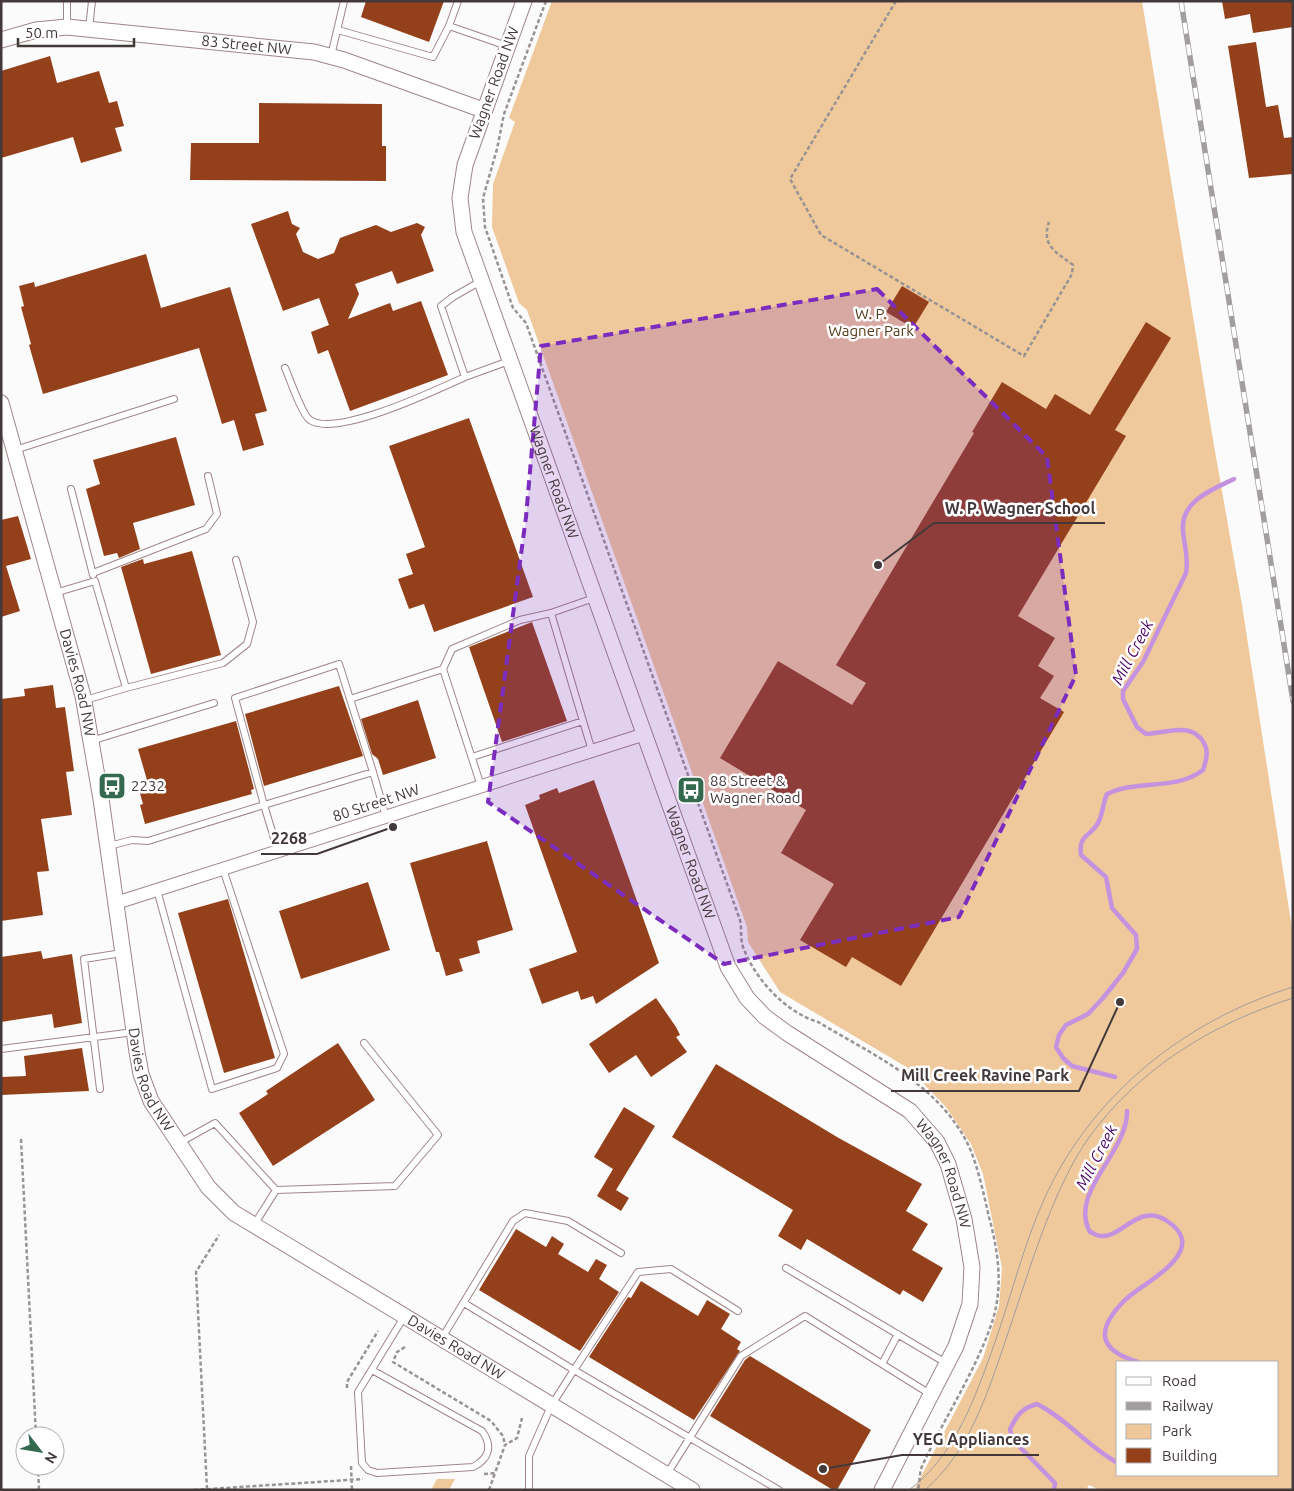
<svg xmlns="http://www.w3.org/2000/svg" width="1294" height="1491" viewBox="0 0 1294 1491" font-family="Ubuntu,sans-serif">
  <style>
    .green { fill: #efc99b; fill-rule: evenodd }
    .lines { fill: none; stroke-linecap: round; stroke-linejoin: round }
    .stream { stroke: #c592e0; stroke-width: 4.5 }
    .building { fill: #94411b }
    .service-casing { stroke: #a08688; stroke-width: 8 }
    .minor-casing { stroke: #a08688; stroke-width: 14 }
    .tertiary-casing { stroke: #a08688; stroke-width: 17 }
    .path { stroke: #999393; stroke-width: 2.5; stroke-dasharray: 4 2.5; stroke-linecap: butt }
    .service { stroke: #fff; stroke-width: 6 }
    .minor { stroke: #fff; stroke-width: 12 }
    .tertiary { stroke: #fff; stroke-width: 15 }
    .tram { stroke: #a29d9e; stroke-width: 1 }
    .rail-casing { stroke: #a29d9e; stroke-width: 5.5 }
    .rail { stroke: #fff; stroke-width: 4; stroke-dasharray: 11; stroke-linecap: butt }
    .marked { fill: #7b2cbf; fill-opacity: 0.2; stroke: #7b2cbf; stroke-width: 4; stroke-dasharray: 10 6; stroke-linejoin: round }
    .labels { text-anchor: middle; stroke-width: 5; stroke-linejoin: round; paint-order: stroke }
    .street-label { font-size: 15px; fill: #44393a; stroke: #fff }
    .park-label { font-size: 15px; fill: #543b19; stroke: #fff }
    .poi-label { font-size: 15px; fill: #44393a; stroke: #fff; text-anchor: start }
    .water-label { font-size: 16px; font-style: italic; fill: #4e0768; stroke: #fff }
    .leader { fill: none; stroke: #44393a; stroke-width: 2 }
    .callout-dot { fill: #44393a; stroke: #fff; stroke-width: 2 }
    .callout-label { font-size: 16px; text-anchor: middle; font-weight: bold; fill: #44393a; stroke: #fff; stroke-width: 5; stroke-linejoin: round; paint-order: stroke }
  </style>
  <rect width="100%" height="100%" fill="#fbfbfb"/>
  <path class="green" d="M552,1H1142L1212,434L1242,605L1293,935V1490H1100L1089,1485L1086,1490H914L983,1358L999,1306L1002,1268L983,1174L971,1144L946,1107L908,1068L780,992L748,942L747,927L527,310L519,303L492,227L493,184L515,122L509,118ZM1118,1362H1278V1475H1118Z
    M437,1479H455L449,1490H431Z"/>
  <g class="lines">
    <path class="stream" d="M1115,1077L1072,1066L1063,1058L1056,1047L1059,1035L1066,1025L1088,1014L1103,998L1123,973L1137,949L1136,935L1112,908L1106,877L1081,855C1078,833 1092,837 1099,821C1103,812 1103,803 1107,794C1138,779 1176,791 1203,770C1206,761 1209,752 1204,743C1192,721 1166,733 1146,734L1137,727L1123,699V691L1143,662L1186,573C1189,558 1184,545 1183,531C1180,501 1213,489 1234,479
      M1127,1111C1128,1153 1068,1192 1090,1232C1093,1233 1097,1236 1101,1236C1122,1238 1139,1202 1167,1221C1213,1251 1142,1283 1125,1300C1095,1330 1098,1350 1138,1362
      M1054,1490L1055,1483L1012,1439L1010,1429C1017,1415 1022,1408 1037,1404C1067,1419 1088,1447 1118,1463"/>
  </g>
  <path class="building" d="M366,1H444L429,42L361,17Z
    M1222,1H1293V27L1253,33L1250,14L1225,19Z
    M1256,42L1266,107L1278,105L1284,138L1293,137V174L1249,178L1228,46Z
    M50,56L57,83L99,71L109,103L117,101L124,126L115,128L122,151L81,163L73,137L1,158V71Z
    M259,103L382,104V146H386V181L190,180L191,143H259Z
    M288,211L292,224L300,228L296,234L303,252L318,259L334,253L340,238L376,225L391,232L417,223L425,227L421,235L434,271L397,284L392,271L355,284L359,294L348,319L390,303L393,311L421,301L448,375L350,411L328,350L318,354L311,332L329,325L319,298L283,311L251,224Z
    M146,254L161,308L230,287L267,411L255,414L264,445L243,451L234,420L222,424L199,348L43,394L29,345L31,344L21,307L24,306L19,286L34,282L35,287Z
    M902,286L929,302L913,328L886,312Z
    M1146,322L1171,338L1115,430L1126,436L1018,616L1055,638L1038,666L1054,676L1040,698L1064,712L901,986L852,957L846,967L800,940L834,884L781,853L806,810L720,758L778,661L852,705L866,683L836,665L974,433L972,432L1002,382L1046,409L1055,394L1090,415Z
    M469,418L533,597L434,632L424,604L409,609L398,579L413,574L406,554L425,547L389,446Z
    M176,437L195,505L133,523L140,549L119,558L117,553L104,556L86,489L100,484L93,460Z
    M18,516L31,559L6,566L20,611L1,617V520Z
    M192,551L221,655L151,674L121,567L143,559L144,564Z
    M532,622L567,721L502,742L469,647Z
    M53,685L56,708L65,707L74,771L66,772L72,815L41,819L49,871L37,872L43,915L1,921V699L25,696L24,689Z
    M339,686L363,756L264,786L245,714Z
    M418,700L436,758L383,775L378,759L372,754L361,719Z
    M236,721L254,789L251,790L252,794L145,824L140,805L143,804L139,790L149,787L138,749Z
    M594,780L659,963L596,1004L593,996L581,1000L578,991L542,1004L529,969L577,952L525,805L540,799L539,795L557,788L559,793Z
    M487,841L513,930L477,941L480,953L459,959L463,971L446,976L439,952H436L410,863Z
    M368,882L390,950L301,979L279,911Z
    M228,899L275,1058L224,1073L178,913Z
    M41,951L43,959L72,954L82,1023L54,1028L52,1014L1,1022V957Z
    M656,998L676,1027L680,1035L676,1037L687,1052L651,1077L636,1055L609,1073L589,1044Z
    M338,1043L375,1100L273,1166L239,1113L268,1094L266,1091Z
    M82,1048L89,1091L1,1095V1077L26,1076L24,1056Z
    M716,1064L837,1137L922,1184L906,1211L928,1224L912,1250L943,1268L923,1302L903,1290L900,1295L807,1239L801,1250L778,1236L793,1210L672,1137Z
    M624,1107L655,1126L616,1190L629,1198L621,1211L597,1196L613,1169L594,1157Z
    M516,1229L546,1247L552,1236L564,1244L558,1254L588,1272L596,1259L607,1265L599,1279L619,1292L580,1351L479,1290Z
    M641,1281L698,1316L707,1300L730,1314L721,1329L741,1342L737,1349L740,1351L694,1420L589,1357L628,1297L631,1298Z
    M750,1356L871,1430L837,1490H833L710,1416L745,1360Z"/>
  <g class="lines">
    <defs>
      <path id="service" d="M67,1V26
        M458,1L449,26L507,46
        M89,29L92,1
        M338,30L433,57L449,26
        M331,56L344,1
        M481,281L453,297L441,306L465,377L509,361
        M285,368C290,379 302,415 310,420C336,438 436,390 465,377
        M15,450L174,399
        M71,489L93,575
        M93,573L206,529L217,514L208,476
        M55,593L95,581L126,688L85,700
        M443,669L452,649L520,620L551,613
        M126,688L223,663L247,644L253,622L236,560
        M583,721L551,613L594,598
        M91,741L214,703
        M472,757L583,721L592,751
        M373,772L350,699L443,669L481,786
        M109,846L132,840L148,841L264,805L235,698L339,664L350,699
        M278,851L264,805L373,772L386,817
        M157,890L212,1089L277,1068L284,1054L223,869
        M1,1049L134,1032
        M100,1089L84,959L122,953
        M179,1143L215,1123L276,1190L254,1225
        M276,1190L395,1186L438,1135L364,1043
        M786,1268L946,1363
        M464,1303L574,1370L551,1406L529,1456V1490
        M738,1311L671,1269L638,1272L574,1370L779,1490
        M442,1338L513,1221L525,1213L568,1221L621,1253
        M882,1364L898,1334
        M372,1370L482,1431C493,1446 489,1459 473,1467L377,1473L368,1470L362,1463L358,1392L404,1317
        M667,1474L741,1356L805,1316L930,1394"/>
      <path id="minor" d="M116,903L645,734"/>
      <g id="tertiary">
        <path id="s1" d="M524,1L465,165L460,198L464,232L728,967L747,998L765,1017L787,1033L910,1111L937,1142L948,1164L964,1219L972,1267L970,1304L956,1346L882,1490"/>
        <path id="s2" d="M1,40L36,30L67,27L314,52L344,60L483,110"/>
        <path id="s3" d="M1,403L83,696L101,799L137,1052L141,1074L151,1101L208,1187L234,1213L692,1490"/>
      </g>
    </defs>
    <use href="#service" class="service-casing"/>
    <use href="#minor" class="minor-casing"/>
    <use href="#tertiary" class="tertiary-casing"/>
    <path class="path" d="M546,1L504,114L497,149L483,198L485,227L513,308L526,323L740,920C742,929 740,938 743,947C755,979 785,1012 818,1022C875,1056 943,1086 971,1151C979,1172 984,1195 989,1217C999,1254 1004,1291 990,1328C973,1375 944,1419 923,1464C919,1472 920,1481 918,1490
      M896,1L790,179L821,235L1024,356L1072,274L1073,265C1056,252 1041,246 1049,222
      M21,1139L36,1436
      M405,1347L397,1352L393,1362L491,1421L503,1436L505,1445
      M347,1388V1382L378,1331
      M38,1466L39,1490
      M351,1466L352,1490
      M484,1474L495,1473L505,1445L517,1438L522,1418
      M207,1489L196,1272L219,1235
      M194,1490L363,1479
      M489,1490L495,1473"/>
    <use href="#service" class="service"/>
    <use href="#minor" class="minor"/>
    <use href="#tertiary" class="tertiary"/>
    <path class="tram" d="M909,1490C952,1458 973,1404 990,1356C1010,1303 1022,1247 1046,1195C1094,1093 1186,1020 1293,987
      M925,1490C969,1452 987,1395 1005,1342C1027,1279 1051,1190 1090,1136C1141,1067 1212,1024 1293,998"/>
    <defs>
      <path id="rail" d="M1181,1L1293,701"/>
    </defs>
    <use href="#rail" class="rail-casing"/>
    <use href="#rail" class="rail"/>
  </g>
  <path class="marked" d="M877,289L1047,457L1076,675L959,917L724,964L488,802L526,517L541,346Z"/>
  <defs>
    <symbol id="bus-square" viewBox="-11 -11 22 22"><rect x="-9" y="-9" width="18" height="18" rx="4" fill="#32694f" stroke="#fff"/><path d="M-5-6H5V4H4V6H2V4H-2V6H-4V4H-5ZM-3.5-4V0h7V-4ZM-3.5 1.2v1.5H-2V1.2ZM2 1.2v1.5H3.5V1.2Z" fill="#fff"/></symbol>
  </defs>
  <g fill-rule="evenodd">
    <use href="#bus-square" x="96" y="770" width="32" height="32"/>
    <use href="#bus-square" x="675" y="774" width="32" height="32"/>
  </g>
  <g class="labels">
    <g class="street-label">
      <text dy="5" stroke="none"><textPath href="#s2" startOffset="248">83 Street NW</textPath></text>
      <text transform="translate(494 83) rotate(-70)" y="5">Wagner Road NW</text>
      <text dy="5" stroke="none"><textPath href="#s1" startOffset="508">Wagner Road NW</textPath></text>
      <text dy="5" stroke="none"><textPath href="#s3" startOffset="290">Davies Road NW</textPath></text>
      <text transform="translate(376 803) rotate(-18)" y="5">80 Street NW</text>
      <text dy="5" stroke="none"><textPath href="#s1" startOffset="912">Wagner Road NW</textPath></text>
      <text dy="5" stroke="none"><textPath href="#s3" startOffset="695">Davies Road NW</textPath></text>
      <text dy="5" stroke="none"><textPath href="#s1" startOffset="1331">Wagner Road NW</textPath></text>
      <text dy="5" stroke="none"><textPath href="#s3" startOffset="1115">Davies Road NW</textPath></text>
    </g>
    <g class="park-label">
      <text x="871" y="319">W. P.<tspan x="871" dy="17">Wagner Park</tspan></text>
    </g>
    <g class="poi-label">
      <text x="710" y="786">88 Street &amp;<tspan x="710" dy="17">Wagner Road</tspan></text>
      <text x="131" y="791">2232</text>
    </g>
    <g class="water-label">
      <text transform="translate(1132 652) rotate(-62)" y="6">Mill Creek</text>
      <text transform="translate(1096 1157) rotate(-62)" y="6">Mill Creek</text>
    </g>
  </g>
  <path class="leader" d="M878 565L934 523H1105M393 827L317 854H261M1120 1002L1079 1091H891M823 1469L902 1455H1039"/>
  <g class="callout-dot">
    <circle cx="878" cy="565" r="5"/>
    <circle cx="393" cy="827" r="5"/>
    <circle cx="1120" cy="1002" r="5"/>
    <circle cx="823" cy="1469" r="5"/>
  </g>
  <g class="callout-label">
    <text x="1020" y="514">W. P. Wagner School</text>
    <text x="289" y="844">2268</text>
    <text x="985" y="1081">Mill Creek Ravine Park</text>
    <text x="971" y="1445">YEG Appliances</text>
  </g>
  <rect width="1294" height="1491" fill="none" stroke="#44393a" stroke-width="5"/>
  <rect x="1116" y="1361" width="162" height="115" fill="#ffffff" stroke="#b4b0b0"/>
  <rect x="1126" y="1377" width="25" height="8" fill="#ffffff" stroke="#b4b0b0"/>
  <text x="1162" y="1386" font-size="15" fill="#44393a">Road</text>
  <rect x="1126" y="1402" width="25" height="8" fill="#a29d9e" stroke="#b4b0b0"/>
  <text x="1162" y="1411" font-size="15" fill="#44393a">Railway</text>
  <rect x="1126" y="1424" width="25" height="15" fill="#efc99b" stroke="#b4b0b0"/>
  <text x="1162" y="1436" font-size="15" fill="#44393a">Park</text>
  <rect x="1126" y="1448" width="25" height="15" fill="#94411b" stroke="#b4b0b0"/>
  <text x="1162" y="1461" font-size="15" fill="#44393a">Building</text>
  <g transform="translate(40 1451) rotate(121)"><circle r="24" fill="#ffffff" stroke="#b4b0b0"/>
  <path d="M0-4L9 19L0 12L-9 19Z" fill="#32694f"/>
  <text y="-8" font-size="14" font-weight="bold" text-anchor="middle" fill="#44393a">N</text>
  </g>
  <path d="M18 38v8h116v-8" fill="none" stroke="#44393a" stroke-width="2.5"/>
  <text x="25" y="38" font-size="15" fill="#44393a" stroke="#ffffff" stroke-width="4" paint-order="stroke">50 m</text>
</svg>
